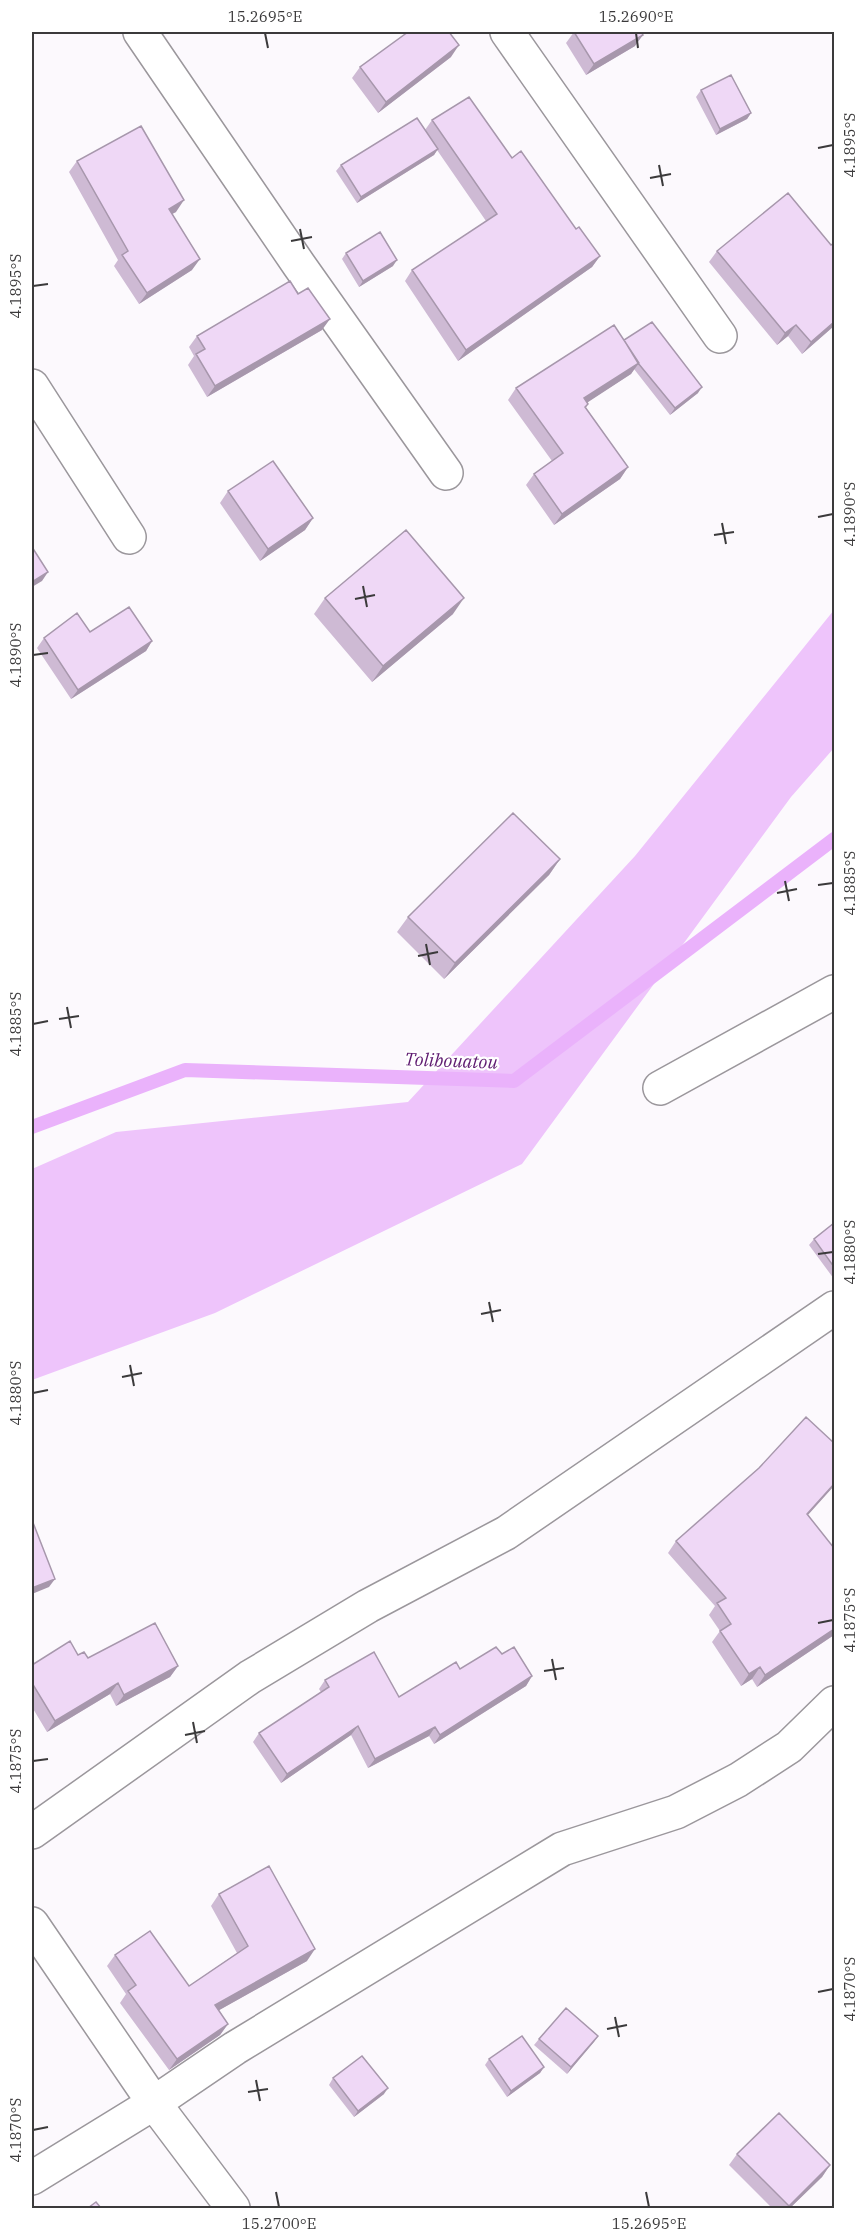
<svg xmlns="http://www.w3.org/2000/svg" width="866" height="2240" viewBox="0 0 866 2240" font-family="'IBM Plex Serif',serif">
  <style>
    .green { fill: #eec4fb }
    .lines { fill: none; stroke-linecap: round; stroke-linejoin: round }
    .stream { stroke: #eab2fb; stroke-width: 14 }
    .minor-casing { stroke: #9b979c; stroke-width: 36 }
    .minor { stroke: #fff; stroke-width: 33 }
    .wall { fill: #cebad4 }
    .shaded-wall { fill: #a797ac }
    .building { fill: #efd8f6; stroke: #a797ac; stroke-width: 1.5 }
    .ticks { fill: none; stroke: #3b3a3b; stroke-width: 2 }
    .labels { text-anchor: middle; stroke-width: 4.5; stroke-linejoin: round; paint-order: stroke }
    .water-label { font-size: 18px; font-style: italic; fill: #5e1a70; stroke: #fff }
    .neatline { fill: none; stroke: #3b3a3b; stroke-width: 2 }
    .ticks-label { font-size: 15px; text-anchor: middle; fill: #3b3a3b }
  </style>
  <rect width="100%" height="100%" fill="#fcf9fd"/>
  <path class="green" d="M834,610V748L791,797L522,1164L215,1313L32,1380V1169L116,1132L408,1102L635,856Z"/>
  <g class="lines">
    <path class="stream" d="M32,1127L185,1070L514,1081L834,839"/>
    <defs>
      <path id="minor" d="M140,32L299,265L446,473
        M507,32L720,336
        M32,386L129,537
        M660,1088L834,992
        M32,1832L250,1677L368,1606L506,1533L834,1308
        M32,1924L154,2103L233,2208
        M32,2178L154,2103L235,2048L562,1849L676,1812L738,1780L789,1747L834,1703"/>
    </defs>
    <use href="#minor" class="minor-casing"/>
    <use href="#minor" class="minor"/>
  </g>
  <path class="wall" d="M574,32L635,46L586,75L566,43Z
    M451,57L378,113L352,78L360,67Z
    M701,90L751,113L747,119L716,135L696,97Z
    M432,120L512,158L600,256L592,267L458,361L405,281L412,270L486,221L437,150L434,155L357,203L336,171L341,165L425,130Z
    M77,161L176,212L172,214L192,270L139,304L114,266L118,260L69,172Z
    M831,245L834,326L802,354L788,336L777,345L709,262L717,251Z
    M346,253L393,266L359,287L342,259Z
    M298,294L322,330L207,397L188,365L194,356L189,347L197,336Z
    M624,340L698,393L670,415L634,369L631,374L587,402L588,404L586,408L628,467L620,479L554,525L526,485L534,474L552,461L508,400L516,388Z
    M228,491L313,518L305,530L260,561L220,503Z
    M325,598L453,614L372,682L314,614Z
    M90,632L152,641L146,651L71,699L37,648L44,638Z
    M560,859L549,875L444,979L397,932L408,917Z
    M834,1223V1279L809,1245L814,1239Z
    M759,1468L808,1515L834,1548V1635L757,1687L752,1679L741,1686L712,1642L720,1631L709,1615L715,1606L668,1553L676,1541Z
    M502,1654L532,1676L526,1686L434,1744L429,1736L368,1768L351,1735L281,1783L253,1742L259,1733L321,1692L319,1689L325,1680L399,1697L460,1669Z
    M78,1655L88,1658L178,1666L170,1677L116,1706L110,1694L47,1732L32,1707V1665Z
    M219,1894L307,1961L219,2010L228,2024L220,2035L169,2070L120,2003L126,1994L107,1966L115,1955L189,1986L237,1953L211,1906Z
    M598,2036L567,2074L534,2045L539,2039Z
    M489,2059L544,2067L540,2073L507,2097L485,2065Z
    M333,2078L384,2094L354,2117L329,2085Z
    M737,2154L830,2165L822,2177L790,2208H772L729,2165Z"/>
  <path class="shaded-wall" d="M643,35L635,46L586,75L594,64Z
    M459,45L451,57L378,113L386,102Z
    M751,113L747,119L716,135L720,129Z
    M438,149L434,155L357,203L361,197Z
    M184,200L176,212L160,220L169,209Z
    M600,256L592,267L458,361L466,350Z
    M200,259L192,270L139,304L147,293Z
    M397,260L393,266L359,287L363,281Z
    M330,319L322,330L207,397L215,386Z
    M834,322V326L802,354L811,342Z
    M796,325L788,336L777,345L785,333Z
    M639,363L631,374L576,410L584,398Z
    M702,387L698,393L670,415L675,408Z
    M628,467L620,479L554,525L562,514Z
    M313,518L305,530L260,561L268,549Z
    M48,572L42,581L32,587V582Z
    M464,598L453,614L372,682L383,666Z
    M152,641L146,651L71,699L78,690Z
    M560,859L549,875L444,979L455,963Z
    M834,1484V1486L799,1525L807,1514Z
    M55,1579L49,1587L32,1594V1588Z
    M834,1629V1635L757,1687L765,1675Z
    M178,1666L170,1677L116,1706L124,1695Z
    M760,1667L752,1679L741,1686L749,1674Z
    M532,1676L526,1686L434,1744L440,1735Z
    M118,1683L110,1694L47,1732L55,1721Z
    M358,1726L351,1735L281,1783L287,1774Z
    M435,1727L429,1736L368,1768L375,1759Z
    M315,1949L307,1961L207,2017L215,2005Z
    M228,2024L220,2035L169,2070L177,2059Z
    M598,2036L594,2042L567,2074L571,2067Z
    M544,2067L540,2073L507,2097L511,2091Z
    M388,2088L384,2094L354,2117L358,2111Z
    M830,2165L822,2177L790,2208H787Z"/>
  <path class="building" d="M408,32H449L459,45L386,102L360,67Z
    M574,32H641L643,35L594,64Z
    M731,75L751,113L720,129L701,90Z
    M469,97L512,158L521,151L576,229L579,227L600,256L466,350L412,270L497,214L432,120Z
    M417,118L438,149L361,197L341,165Z
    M141,126L184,200L169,209L200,259L147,293L122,255L128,251L77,161Z
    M788,193L831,245L834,243V322L811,342L796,325L785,333L717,251Z
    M380,232L397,260L363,281L346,253Z
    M290,281L298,294L308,288L330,319L215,386L196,354L205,349L197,336Z
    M652,322L702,387L675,408L638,363L624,340Z
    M614,325L639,363L584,398L588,404L585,407L628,467L562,514L534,474L563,453L516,388Z
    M273,461L313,518L268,549L228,491Z
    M406,530L464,598L383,666L325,598Z
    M32,547L48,572L32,582Z
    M129,607L152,641L78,690L44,638L77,613L90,632Z
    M513,813L560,859L455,963L408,917Z
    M834,1223V1267L814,1239Z
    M806,1417L834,1443V1484L807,1514L834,1548V1629L765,1675L760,1667L749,1674L720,1631L731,1624L717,1603L726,1598L676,1541L759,1468Z
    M32,1520L55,1579L32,1588Z
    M155,1623L178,1666L124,1695L118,1683L55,1721L32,1683V1665L70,1641L78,1655L84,1652L88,1658Z
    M496,1647L502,1654L514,1647L532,1676L440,1735L435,1727L375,1759L358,1726L287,1774L259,1733L329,1687L325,1680L374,1652L399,1697L456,1662L460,1669Z
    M269,1866L315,1949L215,2005L228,2024L177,2059L128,1991L136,1985L115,1955L150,1931L189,1986L248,1946L219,1894Z
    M566,2008L598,2036L571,2067L539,2039Z
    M522,2036L544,2067L511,2091L489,2059Z
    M362,2056L388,2088L358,2111L333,2078Z
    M779,2113L830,2165L789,2206L737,2154Z
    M96,2202L101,2208H88Z"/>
  <path class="ticks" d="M265,33L268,48M636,33L638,48M818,148L833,145M659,165L663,186M650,178L671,174M300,229L304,249M291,241L312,237M33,286L48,284M818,517L833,514M722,523L726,544M714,535L734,532M363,586L367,607M355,599L375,595M33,655L48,653M785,881L789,901M818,885L833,883M777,893L797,889M426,944L430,965M418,956L438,952M67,1007L71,1028M59,1019L79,1016M33,1024L48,1021M818,1254L833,1252M489,1302L493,1322M481,1314L501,1310M130,1365L134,1386M122,1377L142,1373M33,1393L48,1390M818,1623L833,1620M552,1659L556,1680M544,1671L564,1668M193,1722L197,1743M185,1735L205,1731M33,1761L48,1759M818,1992L833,1989M615,2017L619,2037M607,2029L627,2025M256,2080L260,2101M248,2092L268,2089M33,2130L48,2127M276,2192L279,2207M646,2192L649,2207"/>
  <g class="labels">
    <g class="water-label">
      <text transform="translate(451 1061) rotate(2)" y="6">Tolibouatou</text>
    </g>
  </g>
  <rect width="866" height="2240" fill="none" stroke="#ffffff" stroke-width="66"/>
  <rect x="33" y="33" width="800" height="2174" class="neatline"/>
  <g class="ticks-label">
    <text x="265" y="22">15.2695°E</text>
    <text x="636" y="22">15.2690°E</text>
    <text transform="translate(850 145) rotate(-90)" y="5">4.1895°S</text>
    <text transform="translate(16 286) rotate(-90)" y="5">4.1895°S</text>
    <text transform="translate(850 514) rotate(-90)" y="5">4.1890°S</text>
    <text transform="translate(16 655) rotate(-90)" y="5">4.1890°S</text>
    <text transform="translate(850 883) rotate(-90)" y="5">4.1885°S</text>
    <text transform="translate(16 1024) rotate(-90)" y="5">4.1885°S</text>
    <text transform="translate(850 1252) rotate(-90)" y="5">4.1880°S</text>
    <text transform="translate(16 1393) rotate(-90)" y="5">4.1880°S</text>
    <text transform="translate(850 1620) rotate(-90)" y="5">4.1875°S</text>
    <text transform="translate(16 1761) rotate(-90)" y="5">4.1875°S</text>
    <text transform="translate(850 1989) rotate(-90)" y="5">4.1870°S</text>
    <text transform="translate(16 2130) rotate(-90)" y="5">4.1870°S</text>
    <text x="279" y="2229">15.2700°E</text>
    <text x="649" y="2229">15.2695°E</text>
  </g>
</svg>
